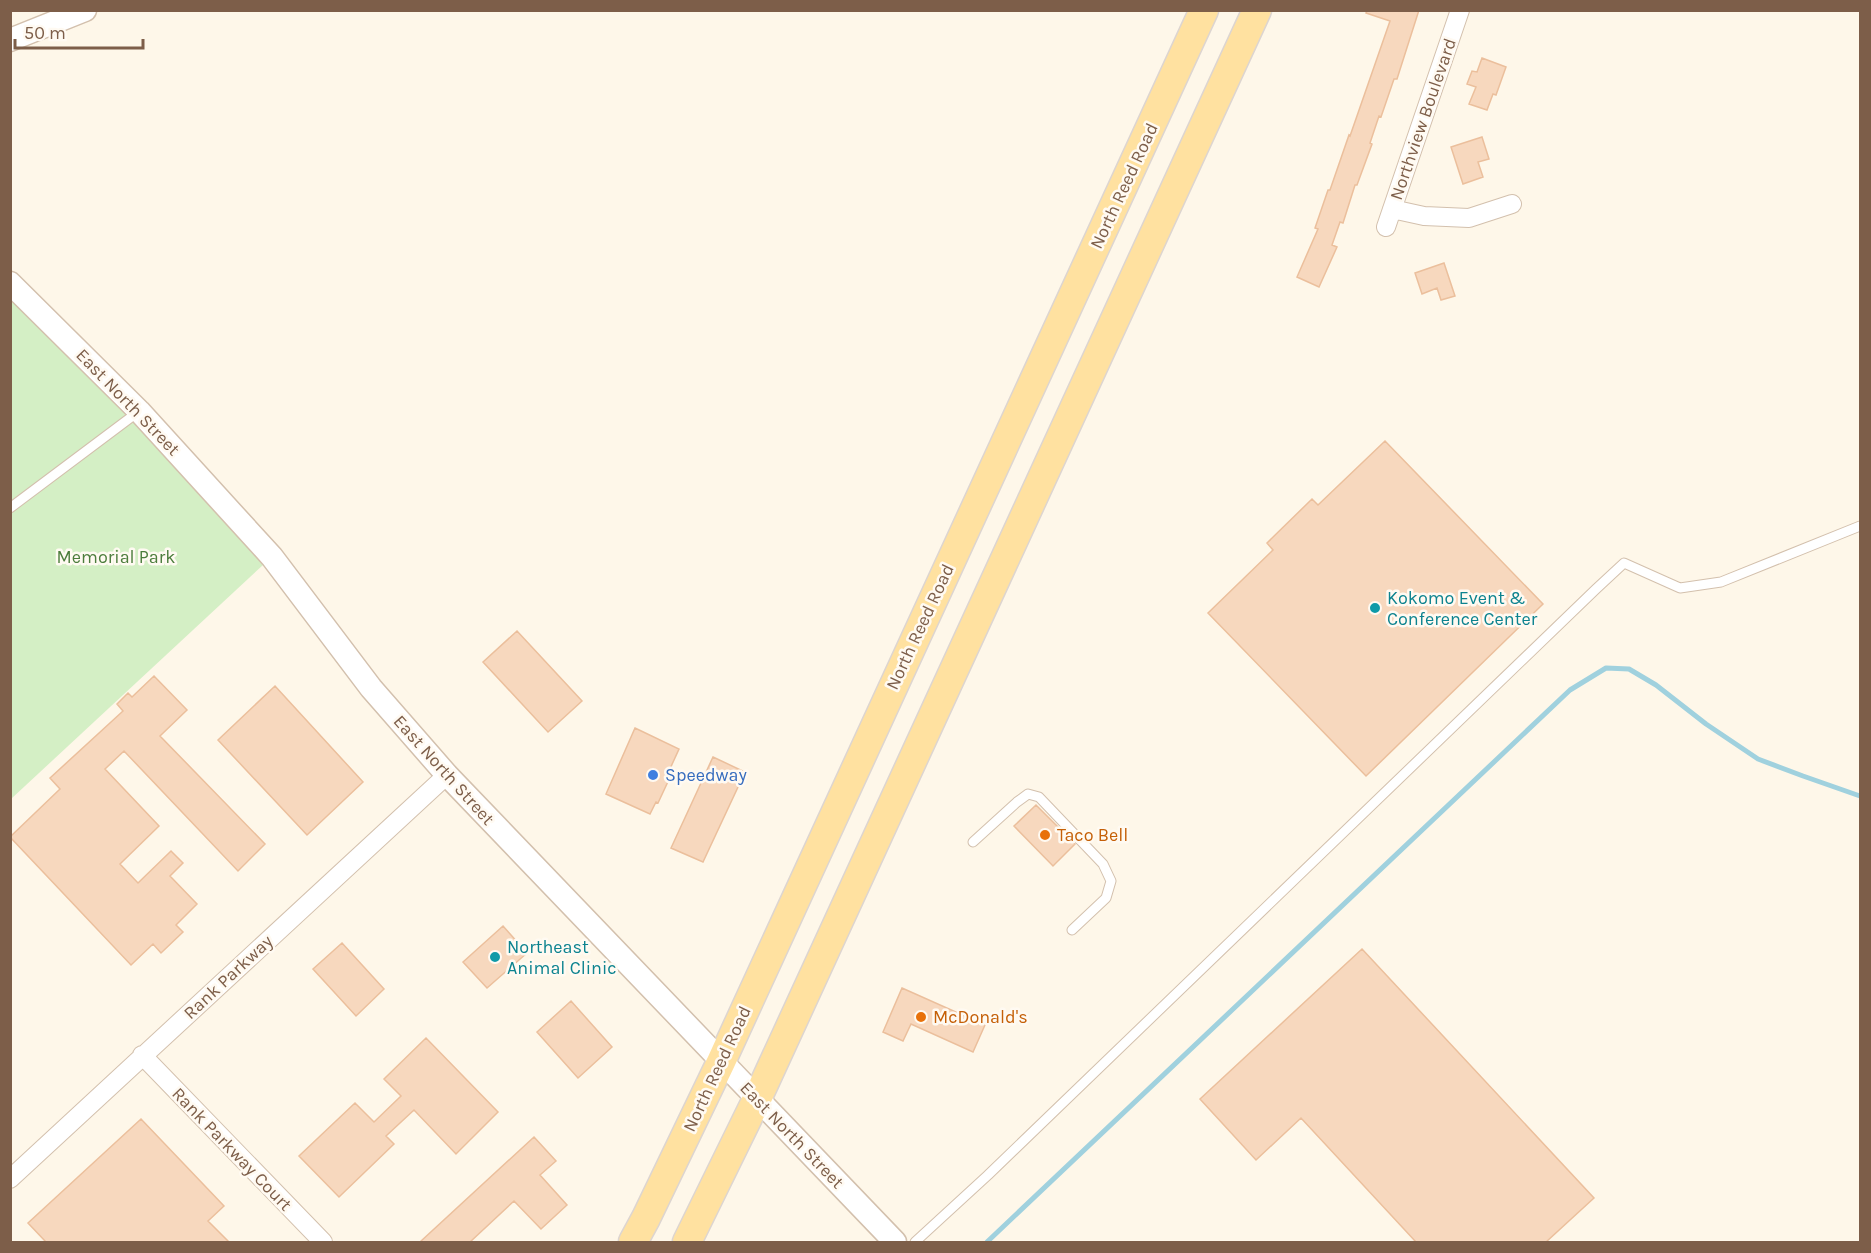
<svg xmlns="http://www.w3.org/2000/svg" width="1871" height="1253" viewBox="0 0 1871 1253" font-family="Karla,sans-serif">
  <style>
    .green { fill: #d4efc5 }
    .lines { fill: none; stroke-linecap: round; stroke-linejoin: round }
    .stream { stroke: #a0d1de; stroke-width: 5 }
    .building { fill: #f7d8be; stroke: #ebbf9c; stroke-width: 1.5 }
    .service-casing { stroke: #d3c0ad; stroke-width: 11 }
    .minor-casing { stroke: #d3c0ad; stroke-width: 20 }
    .tertiary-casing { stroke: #d3c0ad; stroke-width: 25 }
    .primary-casing { stroke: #ddd5d0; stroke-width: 31 }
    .service { stroke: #fff; stroke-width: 9 }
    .minor { stroke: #fff; stroke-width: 18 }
    .tertiary { stroke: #fff; stroke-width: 22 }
    .primary { stroke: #ffe1a0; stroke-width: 28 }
    .culture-dot { fill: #0f9aa8; stroke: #fffaf2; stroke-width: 2 }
    .shop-dot { fill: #3f7fe0; stroke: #fffaf2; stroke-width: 2 }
    .food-dot { fill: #e8710a; stroke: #fffaf2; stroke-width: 2 }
    .labels { text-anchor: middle; stroke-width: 5; stroke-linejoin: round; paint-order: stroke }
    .street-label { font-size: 18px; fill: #7d5e49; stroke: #fffaf2 }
    .park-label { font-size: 18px; fill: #4c7d3c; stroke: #fffaf2 }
    .culture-label { font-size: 18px; fill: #0d838f; stroke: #fffaf2; text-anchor: start }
    .shop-label { font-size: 18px; fill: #366cbe; stroke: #fffaf2; text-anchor: start }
    .food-label { font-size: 18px; fill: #c56008; stroke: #fffaf2; text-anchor: start }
  </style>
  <rect width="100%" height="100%" fill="#fef7e9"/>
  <path class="green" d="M11,292L129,411L263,565L11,799Z"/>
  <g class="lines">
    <path class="stream" d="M987,1242L1570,690L1606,668L1629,669L1656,685L1706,724L1758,759L1803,776L1860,796"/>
  </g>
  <path class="building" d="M1367,10H1419L1397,79H1394L1381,117L1379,116L1370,143L1372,144L1357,185H1355L1343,223L1340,222L1332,245L1337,247L1319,287L1297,277L1318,229L1315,228L1328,190H1330L1349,135L1350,136L1390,21L1366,13Z
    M1482,58L1506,67L1496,95L1493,94L1487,110L1469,104L1476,87L1467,84L1472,71L1477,72Z
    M1482,137L1489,159L1478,162L1483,177L1463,184L1451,147Z
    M1444,263L1455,296L1441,300L1437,288L1422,294L1415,273Z
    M1385,441L1543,604L1366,776L1208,613L1273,550L1267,543L1312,499L1318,505Z
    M517,631L582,701L548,732L483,662Z
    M154,676L187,710L160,736L265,844L238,871L124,751L105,769L159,826L120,864L138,883L171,851L183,863L170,876L197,904L176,925L183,932L161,953L153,944L131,965L10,837L60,789L50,778L123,711L117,704L128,693L132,697Z
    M275,686L363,782L307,835L218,740Z
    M635,728L679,749L669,771L672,773L658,803L656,802L650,814L606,794Z
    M713,757L745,772L703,862L671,848Z
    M1036,805L1075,844L1053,866L1014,826Z
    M503,926L527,953L487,988L463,962Z
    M342,943L384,989L356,1016L313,969Z
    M1362,949L1594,1198L1546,1242H1416L1301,1118L1256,1160L1200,1099Z
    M902,988L985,1025L973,1052L911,1024L903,1041L883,1032Z
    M571,1001L612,1047L578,1078L537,1032Z
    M426,1038L498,1112L456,1154L414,1110L386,1136L394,1144L339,1197L299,1156L355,1103L374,1122L401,1096L384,1079Z
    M141,1119L224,1206L208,1221L229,1242H46L28,1223Z
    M534,1137L556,1161L540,1175L567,1205L541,1229L514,1201L470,1242H420Z"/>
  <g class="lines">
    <defs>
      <path id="service" d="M10,508L138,412
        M973,842L1017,802L1028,794L1039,797L1103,864L1111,881L1106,898L1072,930
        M915,1242L988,1175L1596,589L1624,563L1680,588L1721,582L1860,526"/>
      <path id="minor" d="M1392,209L1424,216L1469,218L1512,204
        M1386,227L1460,10
        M142,1055L323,1242
        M10,1179L447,775"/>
      <path id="tertiary" d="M10,40L85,10
        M10,283L139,411L272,557L371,688L447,775L895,1242"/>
      <path id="primary" d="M633,1242L646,1218L721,1062L1204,10
        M687,1242L757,1099L1257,10"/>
    </defs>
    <use href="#service" class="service-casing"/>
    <use href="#minor" class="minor-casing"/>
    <use href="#tertiary" class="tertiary-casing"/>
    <use href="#primary" class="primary-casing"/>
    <use href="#service" class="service"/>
    <use href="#minor" class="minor"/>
    <use href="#tertiary" class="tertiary"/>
    <use href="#primary" class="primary"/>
  </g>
  <g class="culture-dot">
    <circle cx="1375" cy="608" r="6"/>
    <circle cx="495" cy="957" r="6"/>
  </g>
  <circle class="shop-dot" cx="653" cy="775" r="6"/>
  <g class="food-dot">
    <circle cx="1045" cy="835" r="6"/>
    <circle cx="921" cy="1017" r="6"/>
  </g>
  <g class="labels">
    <g class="street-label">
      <text transform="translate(1423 119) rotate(-71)" y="6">Northview Boulevard</text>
      <text transform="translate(1124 186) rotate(-65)" y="6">North Reed Road</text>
      <text transform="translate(128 402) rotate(46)" y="6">East North Street</text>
      <text transform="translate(920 627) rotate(-65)" y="6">North Reed Road</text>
      <text transform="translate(444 770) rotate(48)" y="6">East North Street</text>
      <text transform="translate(228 977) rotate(-43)" y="6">Rank Parkway</text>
      <text transform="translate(717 1069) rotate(-65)" y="6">North Reed Road</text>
      <text transform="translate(792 1135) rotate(46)" y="6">East North Street</text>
      <text transform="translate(232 1149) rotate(46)" y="6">Rank Parkway Court</text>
    </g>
    <g class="park-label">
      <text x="116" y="563">Memorial Park</text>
    </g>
    <g class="culture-label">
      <text x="1387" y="604">Kokomo Event &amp;<tspan x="1387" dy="21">Conference Center</tspan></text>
      <text x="507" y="953">Northeast<tspan x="507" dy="21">Animal Clinic</tspan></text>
    </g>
    <g class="shop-label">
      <text x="665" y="781">Speedway</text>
    </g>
    <g class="food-label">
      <text x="1057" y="841">Taco Bell</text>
      <text x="933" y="1023">McDonald's</text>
    </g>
  </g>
  <rect width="1871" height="1253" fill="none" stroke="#7d5e49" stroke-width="24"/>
  <path d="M15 39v9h128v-9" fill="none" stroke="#7d5e49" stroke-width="3"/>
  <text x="24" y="39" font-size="18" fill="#7d5e49" stroke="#fffaf2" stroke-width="4.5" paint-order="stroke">50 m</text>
</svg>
